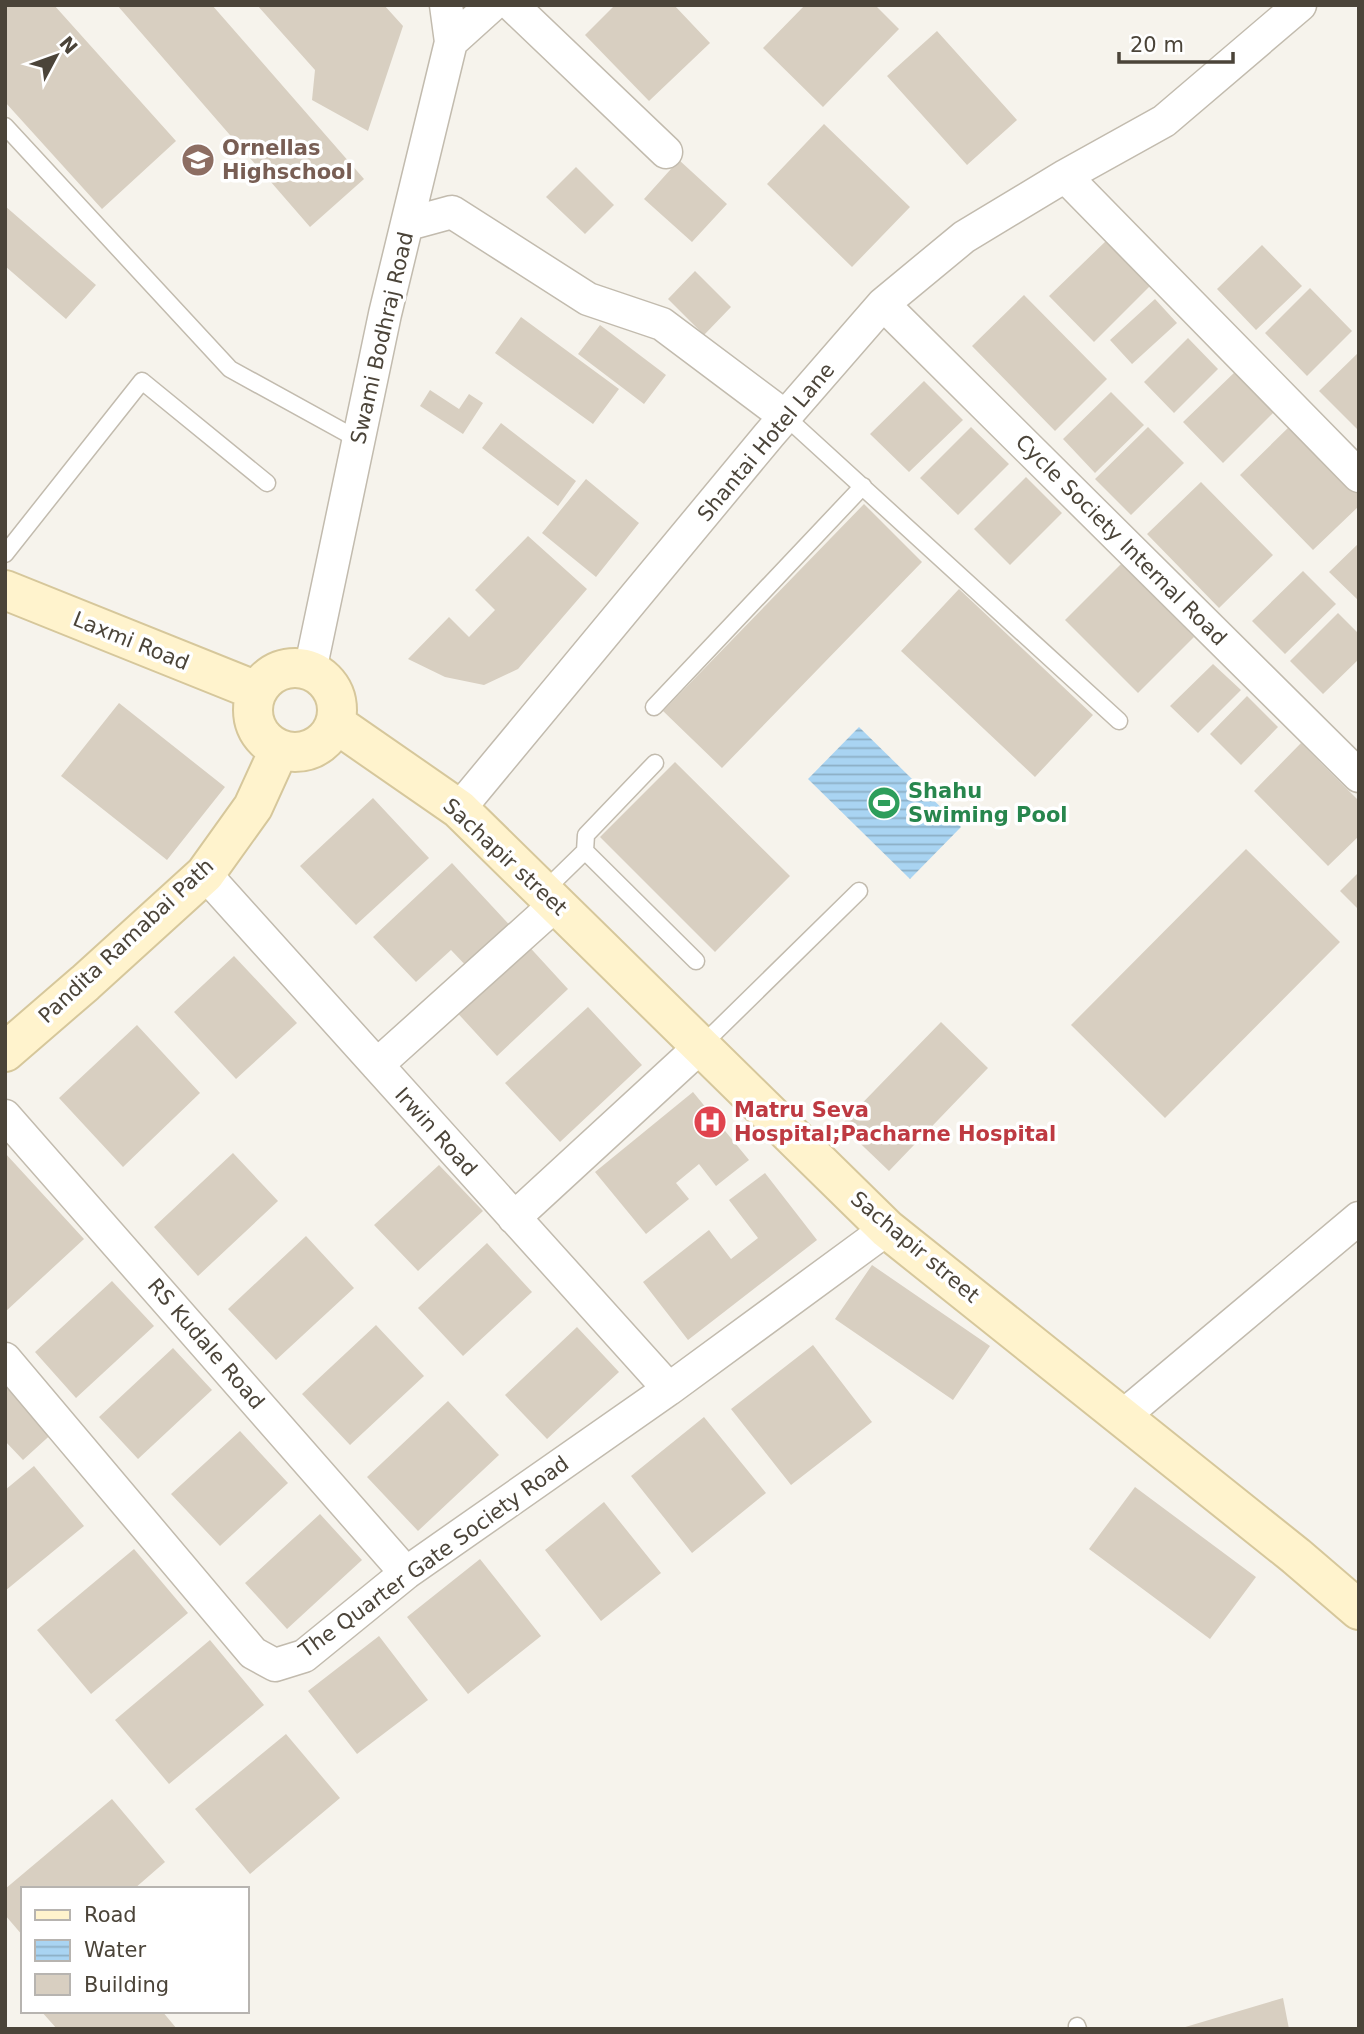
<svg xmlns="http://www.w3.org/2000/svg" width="1364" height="2034" viewBox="0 0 1364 2034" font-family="'DejaVu Sans',sans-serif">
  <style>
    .water { fill: url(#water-rules) }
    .building { fill: #d8cfc1 }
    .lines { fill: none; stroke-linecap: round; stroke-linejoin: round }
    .lane-casing { stroke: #c2bbae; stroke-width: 19 }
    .street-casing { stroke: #c2bbae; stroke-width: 35 }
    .secondary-casing { stroke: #d6c79b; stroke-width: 42 }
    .lane { stroke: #fff; stroke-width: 16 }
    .street { stroke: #fff; stroke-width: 32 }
    .secondary { stroke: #fff3cd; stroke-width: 38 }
    .labels { text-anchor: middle; stroke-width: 7; stroke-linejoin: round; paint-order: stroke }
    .education-label { font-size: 21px; font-weight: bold; fill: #785e54; stroke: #fff; text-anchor: start }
    .street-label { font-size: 21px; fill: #4b4439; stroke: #fff }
    .leisure-label { font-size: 21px; font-weight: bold; fill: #27864d; stroke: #fff; text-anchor: start }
    .health-label { font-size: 21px; font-weight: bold; fill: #be3a42; stroke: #fff; text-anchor: start }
  </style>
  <defs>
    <pattern id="water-rules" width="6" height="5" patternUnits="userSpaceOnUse" patternTransform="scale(1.75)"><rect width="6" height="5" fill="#a9d4f2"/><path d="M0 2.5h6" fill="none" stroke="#8caec5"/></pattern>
  </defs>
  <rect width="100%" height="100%" fill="#f6f3ec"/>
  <path class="water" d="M859,727L961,827L910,879L808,779Z"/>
  <path class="building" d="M5,5H54L176,141L102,209L5,102Z
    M117,5H212L364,179L310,227Z
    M257,5H384L403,26L368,131L312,100L315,70Z
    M615,5H674L710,43L649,101L585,35Z
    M805,5H875L899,29L823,107L763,48Z
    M937,31L1017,120L967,165L887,76Z
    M824,124L910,207L852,267L767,184Z
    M679,160L727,204L692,242L644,199Z
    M576,167L614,205L585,234L546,197Z
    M5,206L96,285L66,319L5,266Z
    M1107,240L1151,285L1094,342L1049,296Z
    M1262,245L1302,286L1256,330L1217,289Z
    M695,271L731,307L704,335L668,299Z
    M1310,288L1352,331L1307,376L1265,333Z
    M1024,295L1107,379L1055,431L972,346Z
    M1155,299L1177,323L1132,364L1110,340Z
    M521,317L619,389L593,424L495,353Z
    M600,325L666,375L644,404L578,354Z
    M1188,338L1218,369L1174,413L1144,382Z
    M1359,352V431L1319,391Z
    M1237,370L1276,410L1223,463L1183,422Z
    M924,381L963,420L909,472L870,434Z
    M430,390L459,409L469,394L483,403L463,434L420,406Z
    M1111,392L1144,425L1095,473L1063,439Z
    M501,423L576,481L558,506L482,448Z
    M1291,425L1359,494V506L1313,550L1240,475Z
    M971,427L1009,464L958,515L920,478Z
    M1148,427L1184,463L1131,515L1095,479Z
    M1026,477L1062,513L1010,565L974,529Z
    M586,479L639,523L596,577L542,533Z
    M1201,482L1273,555L1219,608L1147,534Z
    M864,504L922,562L722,768L663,711Z
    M528,536L587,589L518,669L484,685L445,677L408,659L449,617L469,637L495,610L475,590Z
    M1359,543V601L1329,572Z
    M1121,564L1194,637L1138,693L1065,620Z
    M1303,571L1336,604L1285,654L1252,621Z
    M959,589L1093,715L1035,777L901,651Z
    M1338,613L1359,634V659L1323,694L1290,661Z
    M1213,664L1241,690L1198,733L1170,706Z
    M1247,696L1278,727L1241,765L1210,734Z
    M119,703L225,787L167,860L61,776Z
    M1301,743L1359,801V836L1328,866L1254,791Z
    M675,762L790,876L715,952L600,837Z
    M373,798L429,858L356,925L300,866Z
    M1246,849L1340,942L1165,1118L1071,1025Z
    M452,863L516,932L472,972L451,950L416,982L373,937Z
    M1359,872V910L1340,891Z
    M524,941L568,989L497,1056L452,1007Z
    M234,956L297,1023L236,1079L174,1012Z
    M588,1007L642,1065L560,1142L505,1083Z
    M941,1022L988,1068L889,1171L841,1125Z
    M137,1025L200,1093L123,1167L59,1098Z
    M693,1092L749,1160L716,1186L699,1164L676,1183L689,1199L646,1234L595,1172Z
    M5,1153L84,1239L5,1312Z
    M233,1153L278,1201L198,1276L154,1227Z
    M439,1165L483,1211L418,1271L374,1225Z
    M765,1173L817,1240L688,1340L643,1282L709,1230L731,1259L758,1238L729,1200Z
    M306,1236L354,1288L276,1360L228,1309Z
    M487,1243L532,1292L463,1356L418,1308Z
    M872,1265L990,1346L953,1400L835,1319Z
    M112,1281L154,1326L76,1398L35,1352Z
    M376,1325L424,1376L350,1445L302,1394Z
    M577,1327L619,1372L547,1439L505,1395Z
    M813,1345L872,1422L791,1485L731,1409Z
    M173,1348L212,1390L138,1459L99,1417Z
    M5,1370L57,1429L23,1460L5,1441Z
    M448,1401L499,1455L418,1531L367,1477Z
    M704,1417L766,1493L692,1553L631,1476Z
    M240,1431L288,1483L220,1546L171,1494Z
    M34,1466L84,1526L5,1591V1490Z
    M1135,1487L1256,1577L1210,1639L1089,1549Z
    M604,1502L661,1573L601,1621L545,1550Z
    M320,1514L362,1560L287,1629L245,1583Z
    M134,1549L188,1613L91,1694L37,1630Z
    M480,1559L541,1636L468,1694L407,1617Z
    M379,1636L428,1700L357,1754L308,1691Z
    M210,1640L264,1705L169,1784L115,1720Z
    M286,1734L340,1798L250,1874L195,1809Z
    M112,1799L165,1862L134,1889H23V1936L5,1915V1889Z
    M1283,1998L1289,2029H1182V2028Z
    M41,2011H162L177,2029H57Z"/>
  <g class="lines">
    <defs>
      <path id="lane" d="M5,126L230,369L359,440
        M786,417L1119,721
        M5,554L142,381L267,483
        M654,707L863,486
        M585,851L696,961
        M543,892L585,851L586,835L655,763
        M701,1046L859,891
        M1077,2026L1078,2029"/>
      <path id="street" d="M512,5L666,152
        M451,42L492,5
        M1065,176L1359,476
        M408,224L452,212L588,299L662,324L786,417
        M883,304L1359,776
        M310,671L385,314L451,42L446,5
        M459,809L769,435L883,304L964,237L1065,176L1164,121L1300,5
        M205,874L669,1389
        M377,1065L556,904
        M5,1116L406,1573
        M514,1218L701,1046
        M5,1359L253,1653L275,1665L304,1656L406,1573L669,1389L887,1229
        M1122,1417L1359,1218"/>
      <path id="secondary" d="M5,590L257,691
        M253 710a42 42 0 1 1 84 0a42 42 0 1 1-84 0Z
        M335,723L459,809L887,1229L1296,1556L1359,1610
        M5,1052L85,983L205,874L253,807L279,750"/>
    </defs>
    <use href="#lane" class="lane-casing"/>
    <use href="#street" class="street-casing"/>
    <use href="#secondary" class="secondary-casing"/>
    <use href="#lane" class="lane"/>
    <use href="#street" class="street"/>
    <use href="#secondary" class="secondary"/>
  </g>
  <defs>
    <symbol id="school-disc" viewBox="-11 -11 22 22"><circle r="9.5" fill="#8d6e63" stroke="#fff"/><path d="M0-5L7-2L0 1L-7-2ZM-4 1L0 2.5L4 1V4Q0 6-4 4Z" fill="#fff"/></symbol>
    <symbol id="stadium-disc" viewBox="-11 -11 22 22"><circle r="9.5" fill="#2e9e5b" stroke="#fff"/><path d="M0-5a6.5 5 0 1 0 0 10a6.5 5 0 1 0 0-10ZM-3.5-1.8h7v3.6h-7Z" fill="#fff"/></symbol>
    <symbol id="hospital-disc" viewBox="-11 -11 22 22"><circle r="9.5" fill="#e0444e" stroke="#fff"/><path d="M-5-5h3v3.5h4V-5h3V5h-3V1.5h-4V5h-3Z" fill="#fff"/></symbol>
  </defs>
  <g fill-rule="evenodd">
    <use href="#school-disc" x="179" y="141" width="38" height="38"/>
    <use href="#stadium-disc" x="865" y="784" width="38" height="38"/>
    <use href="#hospital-disc" x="691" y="1103" width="38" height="38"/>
  </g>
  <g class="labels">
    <g class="education-label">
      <text x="222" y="155">Ornellas<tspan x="222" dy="24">Highschool</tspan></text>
    </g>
    <g class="street-label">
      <text transform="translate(382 338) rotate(-77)" y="7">Swami Bodhraj Road</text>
      <text transform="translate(766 442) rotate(-50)" y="7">Shantai Hotel Lane</text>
      <text transform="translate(1121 540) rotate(45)" y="7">Cycle Society Internal Road</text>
      <text transform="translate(131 641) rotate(22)" y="7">Laxmi Road</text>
      <text transform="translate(505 857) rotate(43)" y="7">Sachapir street</text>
      <text transform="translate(126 941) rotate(-43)" y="7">Pandita Ramabai Path</text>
      <text transform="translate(436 1132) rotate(48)" y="7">Irwin Road</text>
      <text transform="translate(915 1247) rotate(40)" y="7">Sachapir street</text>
      <text transform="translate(206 1344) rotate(49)" y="7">RS Kudale Road</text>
      <text transform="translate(434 1557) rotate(-36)" y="7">The Quarter Gate Society Road</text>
    </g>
    <g class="leisure-label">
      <text x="908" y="798">Shahu<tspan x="908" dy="24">Swiming Pool</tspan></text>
    </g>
    <g class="health-label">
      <text x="734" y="1117">Matru Seva<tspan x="734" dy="24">Hospital;Pacharne Hospital</tspan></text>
    </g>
  </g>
  <rect width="1364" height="2034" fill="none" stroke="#4b4439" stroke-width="14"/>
  <rect x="21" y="1887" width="228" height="126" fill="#ffffff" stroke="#b7b4b0" stroke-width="2"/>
  <rect x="35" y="1910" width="35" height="10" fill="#fff3cd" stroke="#b7b4b0" stroke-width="2"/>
  <text x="84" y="1922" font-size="21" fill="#4b4439">Road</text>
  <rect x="35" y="1940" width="35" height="21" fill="url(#water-rules)" stroke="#b7b4b0" stroke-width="2"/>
  <text x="84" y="1957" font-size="21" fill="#4b4439">Water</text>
  <rect x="35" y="1974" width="35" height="21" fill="#d8cfc1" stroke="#b7b4b0" stroke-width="2"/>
  <text x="84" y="1992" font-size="21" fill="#4b4439">Building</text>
  <g transform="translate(56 56) rotate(49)" stroke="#ffffff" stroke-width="5" paint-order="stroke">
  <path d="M0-5L12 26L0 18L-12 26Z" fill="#4b4439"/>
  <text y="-10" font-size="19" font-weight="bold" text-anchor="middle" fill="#4b4439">N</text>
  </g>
  <path d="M1119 52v10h114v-10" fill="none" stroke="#4b4439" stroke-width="3.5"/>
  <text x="1130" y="52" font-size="21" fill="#4b4439" stroke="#ffffff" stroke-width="5" paint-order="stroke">20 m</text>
</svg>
